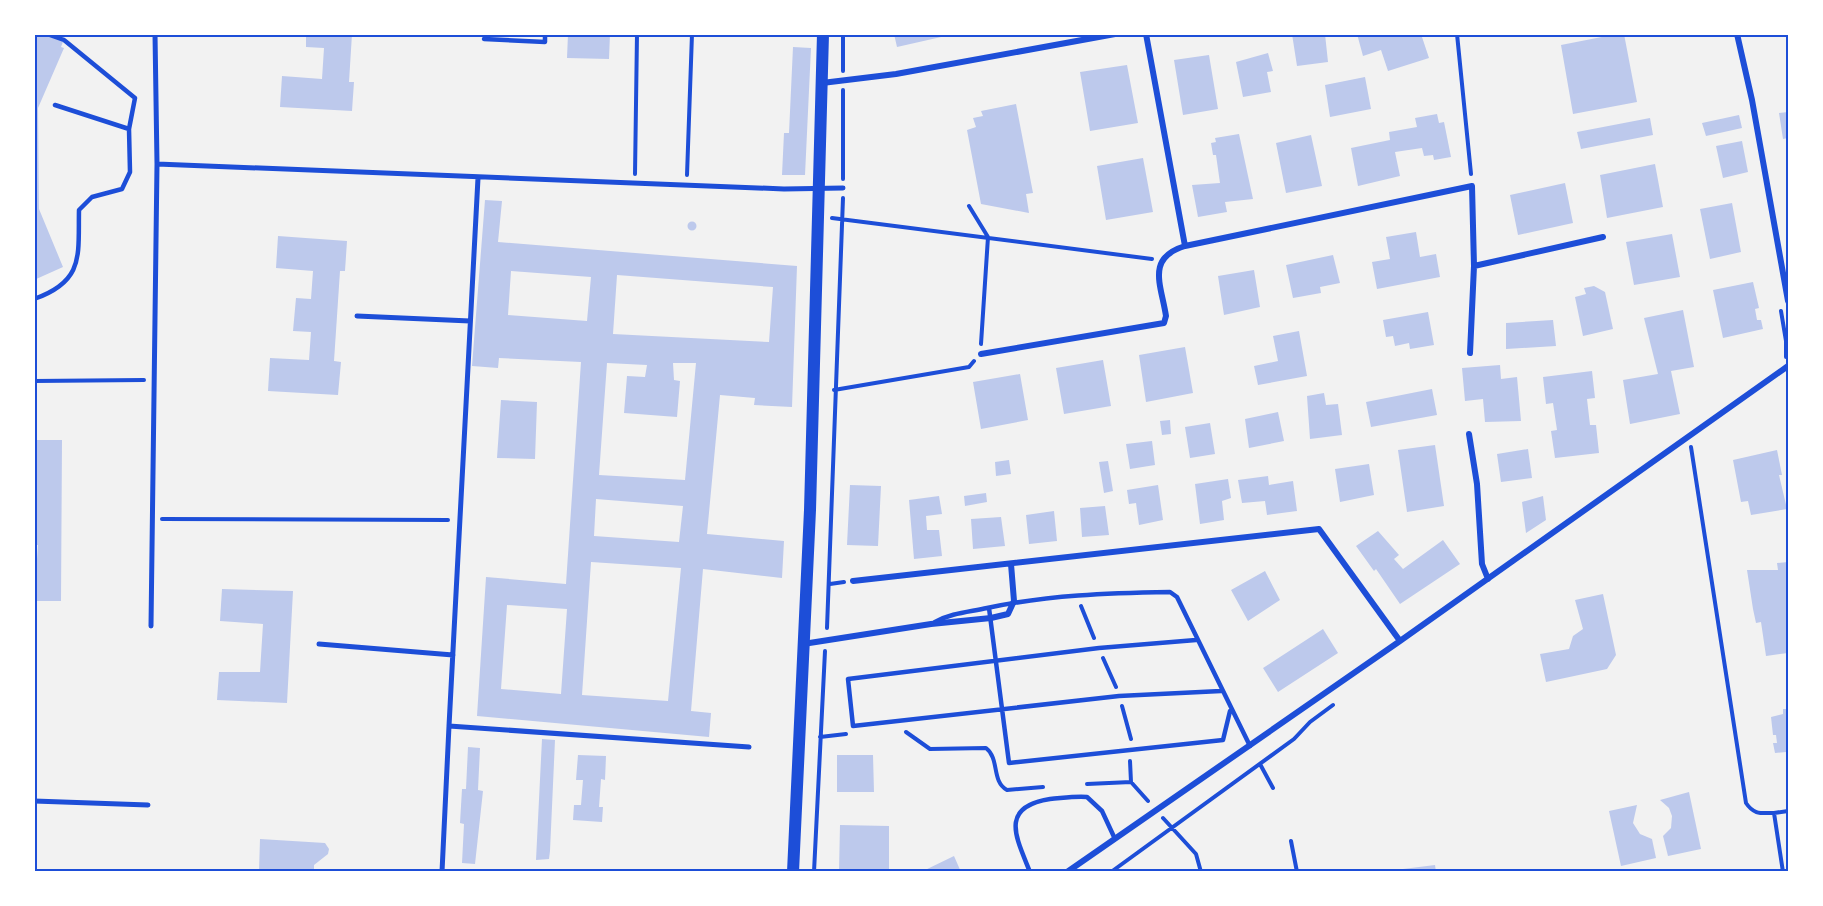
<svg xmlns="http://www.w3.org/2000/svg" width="1823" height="906" viewBox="0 0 1823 906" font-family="'Fira Sans',sans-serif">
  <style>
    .building { fill: #bdc9ec; fill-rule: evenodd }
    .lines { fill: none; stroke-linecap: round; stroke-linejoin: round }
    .path { stroke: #1d4ed8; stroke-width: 4 }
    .service { stroke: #1d4ed8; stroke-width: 4.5 }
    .pedestrian { stroke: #1d4ed8; stroke-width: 5 }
    .minor { stroke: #1d4ed8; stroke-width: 6 }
    .secondary { stroke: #1d4ed8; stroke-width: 12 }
    .neatline { fill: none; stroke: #1d4ed8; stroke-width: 2 }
  </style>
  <rect width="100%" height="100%" fill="#f2f2f2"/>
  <path class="building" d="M34,34H66L61,47L64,48L38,108L39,209L63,267L34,280Z
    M306,34H352L349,82H354L352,111L280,107L282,76L322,79L324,48L306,47Z
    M568,34H610L609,59L567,58Z
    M894,34H950V35L897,47Z
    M1292,34H1325L1328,62L1297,66Z
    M1357,34H1421L1429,58L1388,71L1381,50L1363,56Z
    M1617,34H1624L1637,102L1573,114L1561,45Z
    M793,47L811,48L805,175H782L784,133H789Z
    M1268,53L1273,71L1267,72L1271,92L1243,97L1236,62Z
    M1209,55L1218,109L1183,115L1174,60Z
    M1127,65L1138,123L1090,131L1080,72Z
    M1365,77L1371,109L1330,117L1325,85Z
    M1016,104L1033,193L1026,194L1029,213L981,204L967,130L976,127L973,118L983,116L981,111Z
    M1788,112V138L1783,139L1779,113Z
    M1437,114L1439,123L1444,122L1451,157L1434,160L1433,155L1424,156L1422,148L1395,152L1400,176L1358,186L1351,148L1390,140L1389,132L1417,127L1415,118Z
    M1739,115L1742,128L1706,136L1702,123Z
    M1650,118L1653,135L1581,149L1577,132Z
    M1239,134L1253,199L1225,202L1227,212L1198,217L1192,185L1220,183L1216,155H1213L1211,143L1216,142L1215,138Z
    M1311,135L1322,186L1286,193L1276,143Z
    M1742,141L1748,172L1723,178L1716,146Z
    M1143,158L1153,212L1106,220L1097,166Z
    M1655,164L1663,207L1607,218L1600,175Z
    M1565,183L1573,223L1518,235L1510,195Z
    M485,200L502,201L498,242L797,266L792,407L754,405L755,398L720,395L707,534L784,541L782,578L703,569L691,711L711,713L709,737L477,716L486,577L566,584L581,362L499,358L498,368L472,366ZM511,271L591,277L587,321L508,315ZM617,275L773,287L769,342L613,334ZM607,363L647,365L645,377L627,376L624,413L677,417L680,381L674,380L673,363H696L685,480L599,475ZM596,499L683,506L679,542L594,536ZM591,562L681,568L668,701L582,695ZM507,605L567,609L561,694L501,689Z
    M1732,203L1741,252L1710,259L1700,209Z
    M687.5 226a4.5 4.5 0 1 1 9 0a4.5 4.5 0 1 1-9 0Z
    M1416,232L1420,257L1436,254L1440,277L1377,289L1372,262L1390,259L1386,237Z
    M1672,234L1680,277L1634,285L1626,242Z
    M278,236L347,241L345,271H340L334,361L341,362L338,395L268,391L270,358L309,360L311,332L293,331L296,298L311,299L313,271L276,268Z
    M1333,255L1340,283L1320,287L1321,293L1293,298L1286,265Z
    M1254,270L1260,307L1224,315L1218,276Z
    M1753,282L1759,308L1755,309L1757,320H1761L1763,329L1723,338L1713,290Z
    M1594,286L1605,292L1613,329L1583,336L1575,297L1586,294L1584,288Z
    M1683,310L1694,367L1671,371L1680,414L1630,424L1623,380L1658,374L1644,318Z
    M1428,312L1434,345L1410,349L1409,343L1395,346L1393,336L1386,337L1383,320Z
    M1553,320L1556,346L1506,349V323Z
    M1299,331L1307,376L1258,385L1254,366L1278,361L1273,336Z
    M1185,347L1193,393L1146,402L1139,355Z
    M1103,360L1111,406L1064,414L1056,368Z
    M1500,365L1501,379L1517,377L1521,421L1485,422L1483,399L1465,401L1462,368Z
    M1592,371L1595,398L1587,399L1590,425H1596L1599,453L1555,458L1551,431L1557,430L1553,403L1546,404L1543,377Z
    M1020,374L1028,420L981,429L973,382Z
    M1432,389L1437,415L1371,427L1366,402Z
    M1324,393L1326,405L1338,404L1342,435L1310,439L1307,396Z
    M501,400L537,402L535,459L497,458Z
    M1278,412L1284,441L1249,448L1245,419Z
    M1170,420L1171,434L1162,435L1160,421Z
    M1210,423L1215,454L1190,458L1185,427Z
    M34,440H62L61,601H34L38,545H34L37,472H34Z
    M1152,441L1155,465L1130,469L1126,444Z
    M1435,445L1444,506L1407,512L1398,450Z
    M1528,449L1532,478L1501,482L1497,454Z
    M1777,450L1782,475H1779L1787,509L1751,515L1748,501L1741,502L1733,460Z
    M1009,460L1011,474L996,476L995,462Z
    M1108,461L1113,491L1104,493L1099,462Z
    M1369,464L1374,495L1340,502L1335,469Z
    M1268,476L1269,485L1293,481L1297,511L1267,515L1265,501L1242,503L1238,480Z
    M1228,479L1231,498L1222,501L1224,520L1200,524L1195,484Z
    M850,485L881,486L878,546L847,545Z
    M1158,485L1163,520L1139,525L1136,503L1129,504L1127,490Z
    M986,493L987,502L965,506L964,496Z
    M939,496L942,514L926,516L927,530H939L942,556L914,559L909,500Z
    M1543,496L1546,520L1526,533L1522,502Z
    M1105,506L1109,535L1082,537L1080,508Z
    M1054,511L1057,541L1029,544L1026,515Z
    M1001,517L1005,546L973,549L971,519Z
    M1378,531L1399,555L1394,559L1403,569L1443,540L1460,564L1400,604L1376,569L1374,571L1356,546Z
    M1788,562V653L1766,656L1761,622L1756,623L1753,609L1747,570H1778L1777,563Z
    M1265,571L1280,600L1248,621L1231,590Z
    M222,589L293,591L287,703L217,700L219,672H260L263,624L220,621Z
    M1603,594L1616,655L1607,669L1546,682L1540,654L1569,649L1573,636L1583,629L1575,600Z
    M1323,629L1338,653L1278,692L1263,668Z
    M1783,709H1788L1787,759L1786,752L1775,753L1773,743H1777L1776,735H1773L1771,717L1783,714Z
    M542,739L555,740L550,851L549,859L536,860Z
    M468,747L480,748L478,790L483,791L475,864L462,863L464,824L460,823L462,789H466Z
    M578,755L606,756L605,780L601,779L599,807H603L602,822L573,820L574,805H581L583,780H576Z
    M837,755H873L874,792H837Z
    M1689,792L1701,849L1668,856L1663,836L1671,828L1672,816L1669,808L1660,800Z
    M1637,805L1633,823L1640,834L1652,839L1656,858L1621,866L1609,811Z
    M840,825L889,826V872H839Z
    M260,839L325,843L329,849L328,854L314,865V872H259Z
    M954,856L961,872H921Z
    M1435,865L1436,872H1395V870Z"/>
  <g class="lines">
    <path class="path" d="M843,34V71
      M1457,34L1471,174
      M843,90V179
      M635,174L637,34
      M687,175L692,34
      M969,206L988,237L981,344
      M832,218L1152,259
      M1781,311L1786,341V357
      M34,381L144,380
      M834,390L969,367L974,361
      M1691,447L1746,803C1754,815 1761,813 1774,813L1783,872
      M162,519L448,520
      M830,584L844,582
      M1081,606L1094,638
      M827,628L843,198
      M1103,658L1116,687
      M1122,706L1131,739
      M906,732L930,749L986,748C1000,759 991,781 1007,790L1043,787
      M820,737L846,734
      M1130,761L1131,782
      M1260,764L1273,788
      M1087,784L1131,782L1148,801
      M1774,813L1788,811
      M1163,818L1196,854L1201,872
      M1291,841L1297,872
      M814,872L825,651
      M1111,872L1294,739L1310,722L1333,705"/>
    <path class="service" d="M484,39L545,42V34
      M55,105L129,129
      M34,299C85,281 78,255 79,210L92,197L122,189L130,172L129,129L135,98L64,40L47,34
      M989,608L1009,763L1223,740L1230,711
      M935,622C951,613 969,612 987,608C1048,595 1108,593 1170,592L1177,597L1250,746
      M1196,640L1099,648L848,679L853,726L1119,696L1221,691
      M1030,872C1016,837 999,807 1050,799C1063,798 1075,796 1087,797L1102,811L1115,839"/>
    <path class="pedestrian" d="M157,164L784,189L843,188
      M478,178L449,726L749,747
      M357,316L470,321
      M151,626L157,164L155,34
      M319,644L453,655
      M34,801L148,805
      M442,872L449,726"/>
    <path class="minor" d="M1737,34L1752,100L1788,301
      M822,83L896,74L1115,34
      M1185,246L1472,186L1474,266L1470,353
      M1474,266L1603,237
      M981,354L1164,323L1166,316C1161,284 1146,258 1185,246L1146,34
      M1469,434L1477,484L1482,564L1488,579
      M853,581L1319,529L1400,641
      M803,644L931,624L991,618L1008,614L1014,601L1011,564
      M1067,872L1400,641L1788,366"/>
    <path class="secondary" d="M793,872L810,510L823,34"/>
  </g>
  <rect width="1823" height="906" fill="none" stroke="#ffffff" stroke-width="72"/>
  <rect x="36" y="36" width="1751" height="834" class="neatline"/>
</svg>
